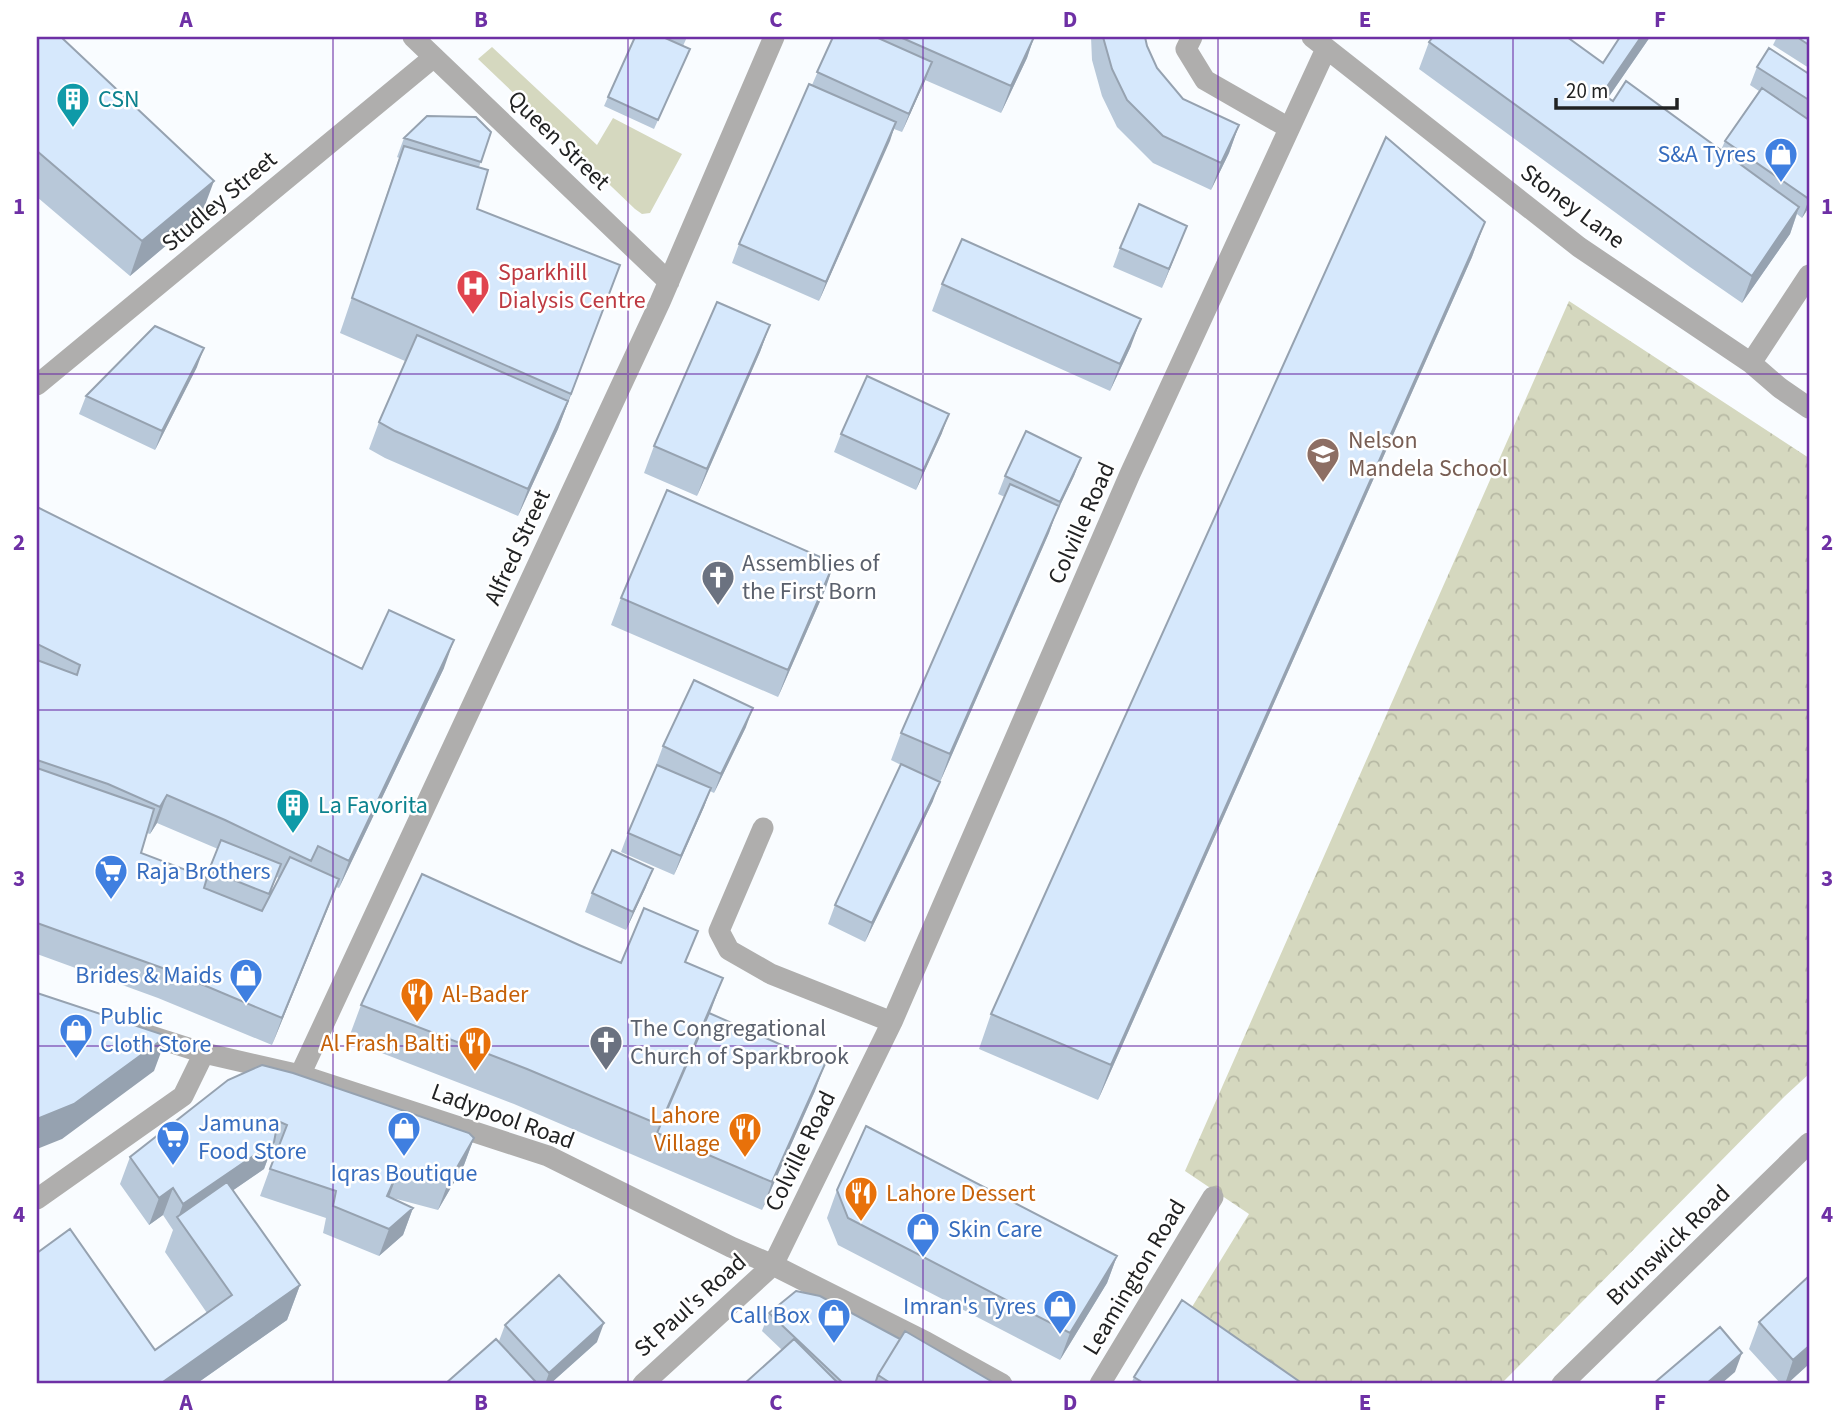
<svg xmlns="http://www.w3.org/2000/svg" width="1846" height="1421" viewBox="0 0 1846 1421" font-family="'Source Sans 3',sans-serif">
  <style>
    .grass { fill: #d5d8bf }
    .forest { fill: url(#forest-crowns) }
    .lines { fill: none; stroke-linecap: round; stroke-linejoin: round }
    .minor { stroke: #afaead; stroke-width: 21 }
    .wall { fill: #b8c8d9; fill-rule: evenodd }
    .shaded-wall { fill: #96a2b0 }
    .building { fill: #d6e8fc; stroke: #96a2b0; stroke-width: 2 }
    .grid { fill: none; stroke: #6e30a5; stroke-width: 2; stroke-opacity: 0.55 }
    .labels { text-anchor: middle; stroke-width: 5; stroke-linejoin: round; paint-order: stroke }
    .culture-label { font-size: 24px; fill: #0d838f; stroke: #fff; text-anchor: start }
    .street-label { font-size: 24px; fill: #212223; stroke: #fff }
    .shop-label { font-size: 24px; fill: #366cbe; stroke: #fff; text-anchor: end }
    .health-label { font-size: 24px; fill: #be3a42; stroke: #fff; text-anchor: start }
    .education-label { font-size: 24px; fill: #785e54; stroke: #fff; text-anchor: start }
    .worship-label { font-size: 24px; fill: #5b616d; stroke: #fff; text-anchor: start }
    .food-label { font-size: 24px; fill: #c56008; stroke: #fff; text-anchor: start }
    .neatline { fill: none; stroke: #6e30a5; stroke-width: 2.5 }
    .grid-label { font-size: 23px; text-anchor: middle; font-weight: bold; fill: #6e30a5 }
  </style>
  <defs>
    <pattern id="forest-crowns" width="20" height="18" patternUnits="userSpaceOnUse" patternTransform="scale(1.75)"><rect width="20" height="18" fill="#d5d8bf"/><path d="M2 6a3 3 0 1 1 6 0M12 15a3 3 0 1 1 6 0" fill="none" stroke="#b7b9a4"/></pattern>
  </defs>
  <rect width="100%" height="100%" fill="#f9fcff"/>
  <path class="grass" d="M492,47L597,145L613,118L682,154L650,213L642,214L635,209L478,59Z"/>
  <path class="forest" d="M1569,301L1809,458V1074L1785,1096L1501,1384H1275L1184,1320L1249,1214L1185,1171Z"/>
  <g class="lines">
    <path class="minor" d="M413,37L669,282
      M1192,37L1186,49L1205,80L1289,128
      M1312,37L1579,247L1751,363L1780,388L1809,408
      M1751,363L1809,275
      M37,385L434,57
      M763,828L719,931L729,950L771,974L892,1022
      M138,1032L204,1053L300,1075L548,1156L731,1247L773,1265L926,1342L1002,1384
      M300,1075L660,302L774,37
      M37,1199L183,1096L204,1053
      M643,1384L773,1265L892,1022L1130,474L1326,49
      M1100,1384L1213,1197
      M1562,1384L1809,1143"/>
  </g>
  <path class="wall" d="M37,37L201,216L130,276L37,197Z
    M663,37H687L683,46Z
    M833,37H1034L1027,58L1001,113L925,80L902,132L894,129L819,301L732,263L739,244L812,85Z
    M1091,37H1145L1147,46L1157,68L1183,99L1239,125L1229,153L1211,190L1153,163L1117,127L1102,96L1092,60Z
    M1620,37H1650L1608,98L1613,101L1721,150L1725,141L1759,91L1750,85L1757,67L1809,74V207L1802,218L1797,214L1790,234L1742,303L1690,267L1419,69L1429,42L1603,63Z
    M1777,37H1809V68L1773,45Z
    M690,49L654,129L604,106L608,97Z
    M491,132L479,167L477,209L607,300L558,429L518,516L385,458L369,449L379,422L405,361L340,333L399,158L397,157L404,138Z
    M1485,222L1472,257L1098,1100L979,1049L991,1014Z
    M1187,226L1162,288L1113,267L1120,248Z
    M942,284L1131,346L1110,391L932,311Z
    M770,325L760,352L697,496L644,473L654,446Z
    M197,367L155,450L79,414L86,396Z
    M942,433L916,490L834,452L841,434Z
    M1081,458L1074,476L1055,516L1049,533L940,782L930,777L933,801L865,942L828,924L835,905L901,765L891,760L901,733L1005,497L998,494L1005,476Z
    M37,507L362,669L444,668L339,888L336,887L272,1045L158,998L37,954ZM157,823L218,849L206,878L141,853L147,833L150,834ZM277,877L279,878L268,900L274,883Z
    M834,563L825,590L778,697L611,625L621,598Z
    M746,727L714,793L710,791L704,807L674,875L621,852L628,833L657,766L656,765L663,746Z
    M646,887L626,930L585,912L592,893Z
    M579,945L621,963H687L710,1013L815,1091L762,1210L514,1104L348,1040L361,1005Z
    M228,1080L474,1138L464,1165L438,1210L389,1197L413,1208L403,1235L379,1256L323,1233L326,1218L260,1196L276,1152L271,1150L264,1169L233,1190L300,1285L287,1320L196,1384H37L155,1350L207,1313L165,1252L173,1230L163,1215L149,1225L120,1184L130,1157Z
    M837,1190L1117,1256L1107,1283L1060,1360L838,1245L827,1218Z
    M1809,1276V1364L1787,1384H1781L1749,1349L1759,1322Z
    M769,1313L900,1339L996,1384H744L782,1350L762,1331Z
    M505,1325L597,1342L550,1384H534L499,1341Z
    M1134,1377L1303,1384H1131Z"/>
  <path class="shaded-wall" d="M1034,37L1027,58L1001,113L1011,86Z
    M1641,37H1650L1592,121L1602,94Z
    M932,62L925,81L902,132L909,114Z
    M896,122L890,141L819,301L826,282Z
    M1239,125L1229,153L1211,190L1221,163Z
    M214,181L201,216L130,276L142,241Z
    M1809,199V207L1802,218Z
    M1799,207L1790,234L1742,303L1752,276Z
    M1485,222L1472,257L1098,1100L1111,1065Z
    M1187,226L1180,244L1162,288L1169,269Z
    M620,265L558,429L518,516L528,489L568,401Z
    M1141,319L1131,346L1110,391L1120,364Z
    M770,325L760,352L697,496L707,469Z
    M204,348L197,367L155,450L162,431Z
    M949,414L942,433L916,490L923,471Z
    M1081,458L1074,476L1055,516L1049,533L940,782L950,754L1060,502Z
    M834,563L825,590L778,697L788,670Z
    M454,640L444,668L339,888L349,861Z
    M753,708L746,727L714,793L721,774Z
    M940,782L933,801L865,942L872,923Z
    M711,788L704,807L674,875L681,856Z
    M167,795L157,823L150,834L160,807Z
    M653,869L646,887L626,930L633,912Z
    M339,879L329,906L272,1045L282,1018Z
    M723,978L710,1013L660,1125Z
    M167,1036L154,1071L62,1139L37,1149V1119Z
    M825,1064L815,1091L762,1210L772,1182Z
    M474,1138L464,1165L438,1210L448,1183Z
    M274,1142L264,1169L183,1225L178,1218L183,1204Z
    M399,1169L389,1197L377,1223L387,1196Z
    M173,1188L163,1215L149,1225L159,1198Z
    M413,1208L403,1235L379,1256L389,1229Z
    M1117,1256L1107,1283L1060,1360L1070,1333Z
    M300,1285L287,1320L196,1384H160Z
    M604,1323L597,1342L550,1384H545L549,1373Z
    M1809,1346V1364L1787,1384H1785L1793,1360Z
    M1742,1353L1735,1372L1721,1384H1706Z"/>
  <path class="building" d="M37,37H61L214,181L142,241L37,151Z
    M635,37H663L690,49L658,120L608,97Z
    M833,37H876L932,62L909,114L817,72Z
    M900,37H1034L1011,86Z
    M1103,37H1145L1147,46L1157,68L1183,99L1239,125L1221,163L1163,136L1127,100L1112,69Z
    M1433,37H1567L1603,63L1620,37H1641L1602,94L1613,101L1626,81L1799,207L1752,276L1700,239L1429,42Z
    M1797,37H1809V45Z
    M1769,48L1809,74V100L1757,67Z
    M809,84L896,122L826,282L739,244Z
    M1762,88L1809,120V199L1725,141Z
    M427,116L476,117L491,132L481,162L404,138Z
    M1386,137L1485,222L1111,1065L991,1014Z
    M404,146L488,170L477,209L620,265L571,394L352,298Z
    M1139,204L1187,226L1169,269L1120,248Z
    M962,239L1141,319L1120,364L942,284Z
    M717,302L770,325L707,469L654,446Z
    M155,326L204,348L162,431L86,396Z
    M417,335L568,401L528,489L395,431L379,422Z
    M867,376L949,414L923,471L841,434Z
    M1026,431L1081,458L1060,502L1005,476Z
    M1010,484L1059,506L950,754L901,733Z
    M667,490L834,563L788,670L621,598Z
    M37,507L362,669L389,610L454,640L349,861L318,846L311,861L225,820L167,795L160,807L108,784L37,760V660L77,675L80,665L37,644Z
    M694,680L753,708L721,774L663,746Z
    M901,764L940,782L872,923L835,905Z
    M657,765L711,788L681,856L628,833Z
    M37,768L154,809L141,853L207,878L204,888L262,911L290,857L339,879L282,1018L168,970L37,923Z
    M221,840L281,864L269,894L209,870Z
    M612,850L653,869L633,912L592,893Z
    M422,874L579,945L621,963L644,908L698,931L685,962L723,978L660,1125L527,1069L361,1005Z
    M37,993L167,1036L74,1104L37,1119Z
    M709,1013L825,1064L772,1182L657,1133Z
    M262,1065L293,1073L469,1133L474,1138L448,1183L399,1169L387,1196L413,1208L389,1229L333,1206L336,1191L270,1169L287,1125L278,1121L274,1142L183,1204L173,1188L159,1198L130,1157L228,1080Z
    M866,1126L1117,1256L1070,1333L848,1218L837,1190Z
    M227,1182L300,1285L160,1384H37V1253L70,1229L155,1350L232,1295L177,1217Z
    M559,1275L604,1323L549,1373L505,1325Z
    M1809,1276V1346L1793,1360L1759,1322Z
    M796,1291L820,1296L900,1339L878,1375L875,1384H844L769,1313Z
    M1182,1300L1303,1384H1145L1134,1377Z
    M1720,1327L1742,1353L1706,1384H1653Z
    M905,1331L996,1384H892L878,1375Z
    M496,1339L535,1381L532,1384H445Z
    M794,1339L839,1384H744Z"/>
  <path class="grid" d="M333,37V1384M628,37V1384M923,37V1384M1218,37V1384M1513,37V1384M37,374H1809M37,710H1809M37,1046H1809"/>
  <defs>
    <symbol id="building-pin" viewBox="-11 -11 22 30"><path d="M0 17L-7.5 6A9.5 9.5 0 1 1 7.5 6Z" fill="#0f9aa8" stroke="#fff"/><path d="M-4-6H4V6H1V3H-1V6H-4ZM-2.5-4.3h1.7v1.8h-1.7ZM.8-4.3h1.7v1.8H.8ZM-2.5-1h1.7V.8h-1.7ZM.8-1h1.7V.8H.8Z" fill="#fff"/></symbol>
    <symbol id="shop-pin" viewBox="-11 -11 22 30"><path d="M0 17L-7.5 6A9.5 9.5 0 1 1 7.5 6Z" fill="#3f7fe0" stroke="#fff"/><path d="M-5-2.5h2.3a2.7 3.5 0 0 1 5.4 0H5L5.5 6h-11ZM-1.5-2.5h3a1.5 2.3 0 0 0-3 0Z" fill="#fff"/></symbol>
    <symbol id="hospital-pin" viewBox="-11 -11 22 30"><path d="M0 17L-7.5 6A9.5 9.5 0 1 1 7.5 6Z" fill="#e0444e" stroke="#fff"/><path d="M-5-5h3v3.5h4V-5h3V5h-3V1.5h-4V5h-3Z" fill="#fff"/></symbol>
    <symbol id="school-pin" viewBox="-11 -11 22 30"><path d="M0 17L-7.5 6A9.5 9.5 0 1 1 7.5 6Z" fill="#8d6e63" stroke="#fff"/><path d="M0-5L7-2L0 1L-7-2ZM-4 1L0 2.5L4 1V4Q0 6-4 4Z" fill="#fff"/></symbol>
    <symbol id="church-pin" viewBox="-11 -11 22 30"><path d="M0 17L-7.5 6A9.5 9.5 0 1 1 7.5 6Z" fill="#6b7280" stroke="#fff"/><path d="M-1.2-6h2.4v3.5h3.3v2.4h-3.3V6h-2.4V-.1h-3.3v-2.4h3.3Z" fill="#fff"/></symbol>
    <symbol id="supermarket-pin" viewBox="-11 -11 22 30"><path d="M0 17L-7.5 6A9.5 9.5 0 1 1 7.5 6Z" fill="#3f7fe0" stroke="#fff"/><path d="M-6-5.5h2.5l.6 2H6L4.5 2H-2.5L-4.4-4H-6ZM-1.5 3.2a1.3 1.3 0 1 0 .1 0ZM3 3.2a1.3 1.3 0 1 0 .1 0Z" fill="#fff"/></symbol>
    <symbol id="restaurant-pin" viewBox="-11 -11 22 30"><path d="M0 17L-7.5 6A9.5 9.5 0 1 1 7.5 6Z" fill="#e8710a" stroke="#fff"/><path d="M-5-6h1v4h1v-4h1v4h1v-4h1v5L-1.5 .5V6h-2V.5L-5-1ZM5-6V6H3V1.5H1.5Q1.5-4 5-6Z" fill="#fff"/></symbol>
  </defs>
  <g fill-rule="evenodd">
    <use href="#building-pin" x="54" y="80" width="38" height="52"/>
    <use href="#shop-pin" x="1762" y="135" width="38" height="52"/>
    <use href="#hospital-pin" x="454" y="267" width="38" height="52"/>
    <use href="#school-pin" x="1304" y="435" width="38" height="52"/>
    <use href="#church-pin" x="699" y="558" width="38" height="52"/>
    <use href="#building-pin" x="274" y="786" width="38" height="52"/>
    <use href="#supermarket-pin" x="92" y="852" width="38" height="52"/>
    <use href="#shop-pin" x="227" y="956" width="38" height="52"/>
    <use href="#restaurant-pin" x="398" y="975" width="38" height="52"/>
    <use href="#shop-pin" x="57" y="1011" width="38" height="52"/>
    <use href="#church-pin" x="587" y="1023" width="38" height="52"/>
    <use href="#restaurant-pin" x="456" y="1024" width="38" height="52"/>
    <use href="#shop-pin" x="385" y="1109" width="38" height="52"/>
    <use href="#restaurant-pin" x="726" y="1110" width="38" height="52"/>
    <use href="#supermarket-pin" x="154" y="1118" width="38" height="52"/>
    <use href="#restaurant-pin" x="842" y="1174" width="38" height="52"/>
    <use href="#shop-pin" x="904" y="1210" width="38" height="52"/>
    <use href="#shop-pin" x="1041" y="1287" width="38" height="52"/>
    <use href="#shop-pin" x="815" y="1296" width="38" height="52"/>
  </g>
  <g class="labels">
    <g class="culture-label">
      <text x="98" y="107">CSN</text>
      <text x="318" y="813">La Favorita</text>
    </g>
    <g class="street-label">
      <text transform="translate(559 140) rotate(44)" y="8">Queen Street</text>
      <text transform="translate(219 201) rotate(-40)" y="8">Studley Street</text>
      <text transform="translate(1573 206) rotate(37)" y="8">Stoney Lane</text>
      <text transform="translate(1081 523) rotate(-66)" y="8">Colville Road</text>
      <text transform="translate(517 547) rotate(-65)" y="8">Alfred Street</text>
      <text transform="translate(503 1116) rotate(20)" y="8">Ladypool Road</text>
      <text transform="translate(800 1151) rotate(-64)" y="8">Colville Road</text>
      <text transform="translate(1668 1245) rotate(-44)" y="8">Brunswick Road</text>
      <text transform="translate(1134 1277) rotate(-59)" y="8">Leamington Road</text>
      <text transform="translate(690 1305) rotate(-42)" y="8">St Paul's Road</text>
    </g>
    <g class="shop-label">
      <text x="1756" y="162">S&amp;A Tyres</text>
      <text x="136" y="879" text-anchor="start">Raja Brothers</text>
      <text x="222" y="983">Brides &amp; Maids</text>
      <text x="100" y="1024" text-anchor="start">Public<tspan x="100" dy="28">Cloth Store</tspan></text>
      <text x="198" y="1131" text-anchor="start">Jamuna<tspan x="198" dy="28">Food Store</tspan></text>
      <text x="404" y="1181" text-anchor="middle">Iqras Boutique</text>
      <text x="948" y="1237" text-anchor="start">Skin Care</text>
      <text x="1036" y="1314">Imran's Tyres</text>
      <text x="810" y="1323">Call Box</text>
    </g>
    <g class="health-label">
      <text x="498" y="280">Sparkhill<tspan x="498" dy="28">Dialysis Centre</tspan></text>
    </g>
    <g class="education-label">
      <text x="1348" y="448">Nelson<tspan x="1348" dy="28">Mandela School</tspan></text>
    </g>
    <g class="worship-label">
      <text x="742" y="571">Assemblies of<tspan x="742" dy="28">the First Born</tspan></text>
      <text x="630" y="1036">The Congregational<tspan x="630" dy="28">Church of Sparkbrook</tspan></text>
    </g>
    <g class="food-label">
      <text x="442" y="1002">Al-Bader</text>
      <text x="450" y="1051" text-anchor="end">Al Frash Balti</text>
      <text x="720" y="1123" text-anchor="end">Lahore<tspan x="720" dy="28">Village</tspan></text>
      <text x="886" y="1201">Lahore Dessert</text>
    </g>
  </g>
  <rect width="1846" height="1421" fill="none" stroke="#ffffff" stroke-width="77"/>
  <path d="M1556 98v10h121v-10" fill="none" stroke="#212223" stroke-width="3.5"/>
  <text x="1566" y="98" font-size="21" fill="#212223" stroke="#ffffff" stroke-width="5" paint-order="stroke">20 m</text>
  <rect x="38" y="38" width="1770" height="1344" class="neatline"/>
  <g class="grid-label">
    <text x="186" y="27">A</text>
    <text x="481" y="27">B</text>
    <text x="776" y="27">C</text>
    <text x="1070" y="27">D</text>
    <text x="1365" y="27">E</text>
    <text x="1660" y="27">F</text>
    <text x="19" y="214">1</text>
    <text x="1827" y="214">1</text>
    <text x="19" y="550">2</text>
    <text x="1827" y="550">2</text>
    <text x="19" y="886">3</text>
    <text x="1827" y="886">3</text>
    <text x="19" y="1222">4</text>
    <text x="1827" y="1222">4</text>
    <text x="186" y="1410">A</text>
    <text x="481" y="1410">B</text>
    <text x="776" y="1410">C</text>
    <text x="1070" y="1410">D</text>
    <text x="1365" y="1410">E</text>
    <text x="1660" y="1410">F</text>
  </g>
</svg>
